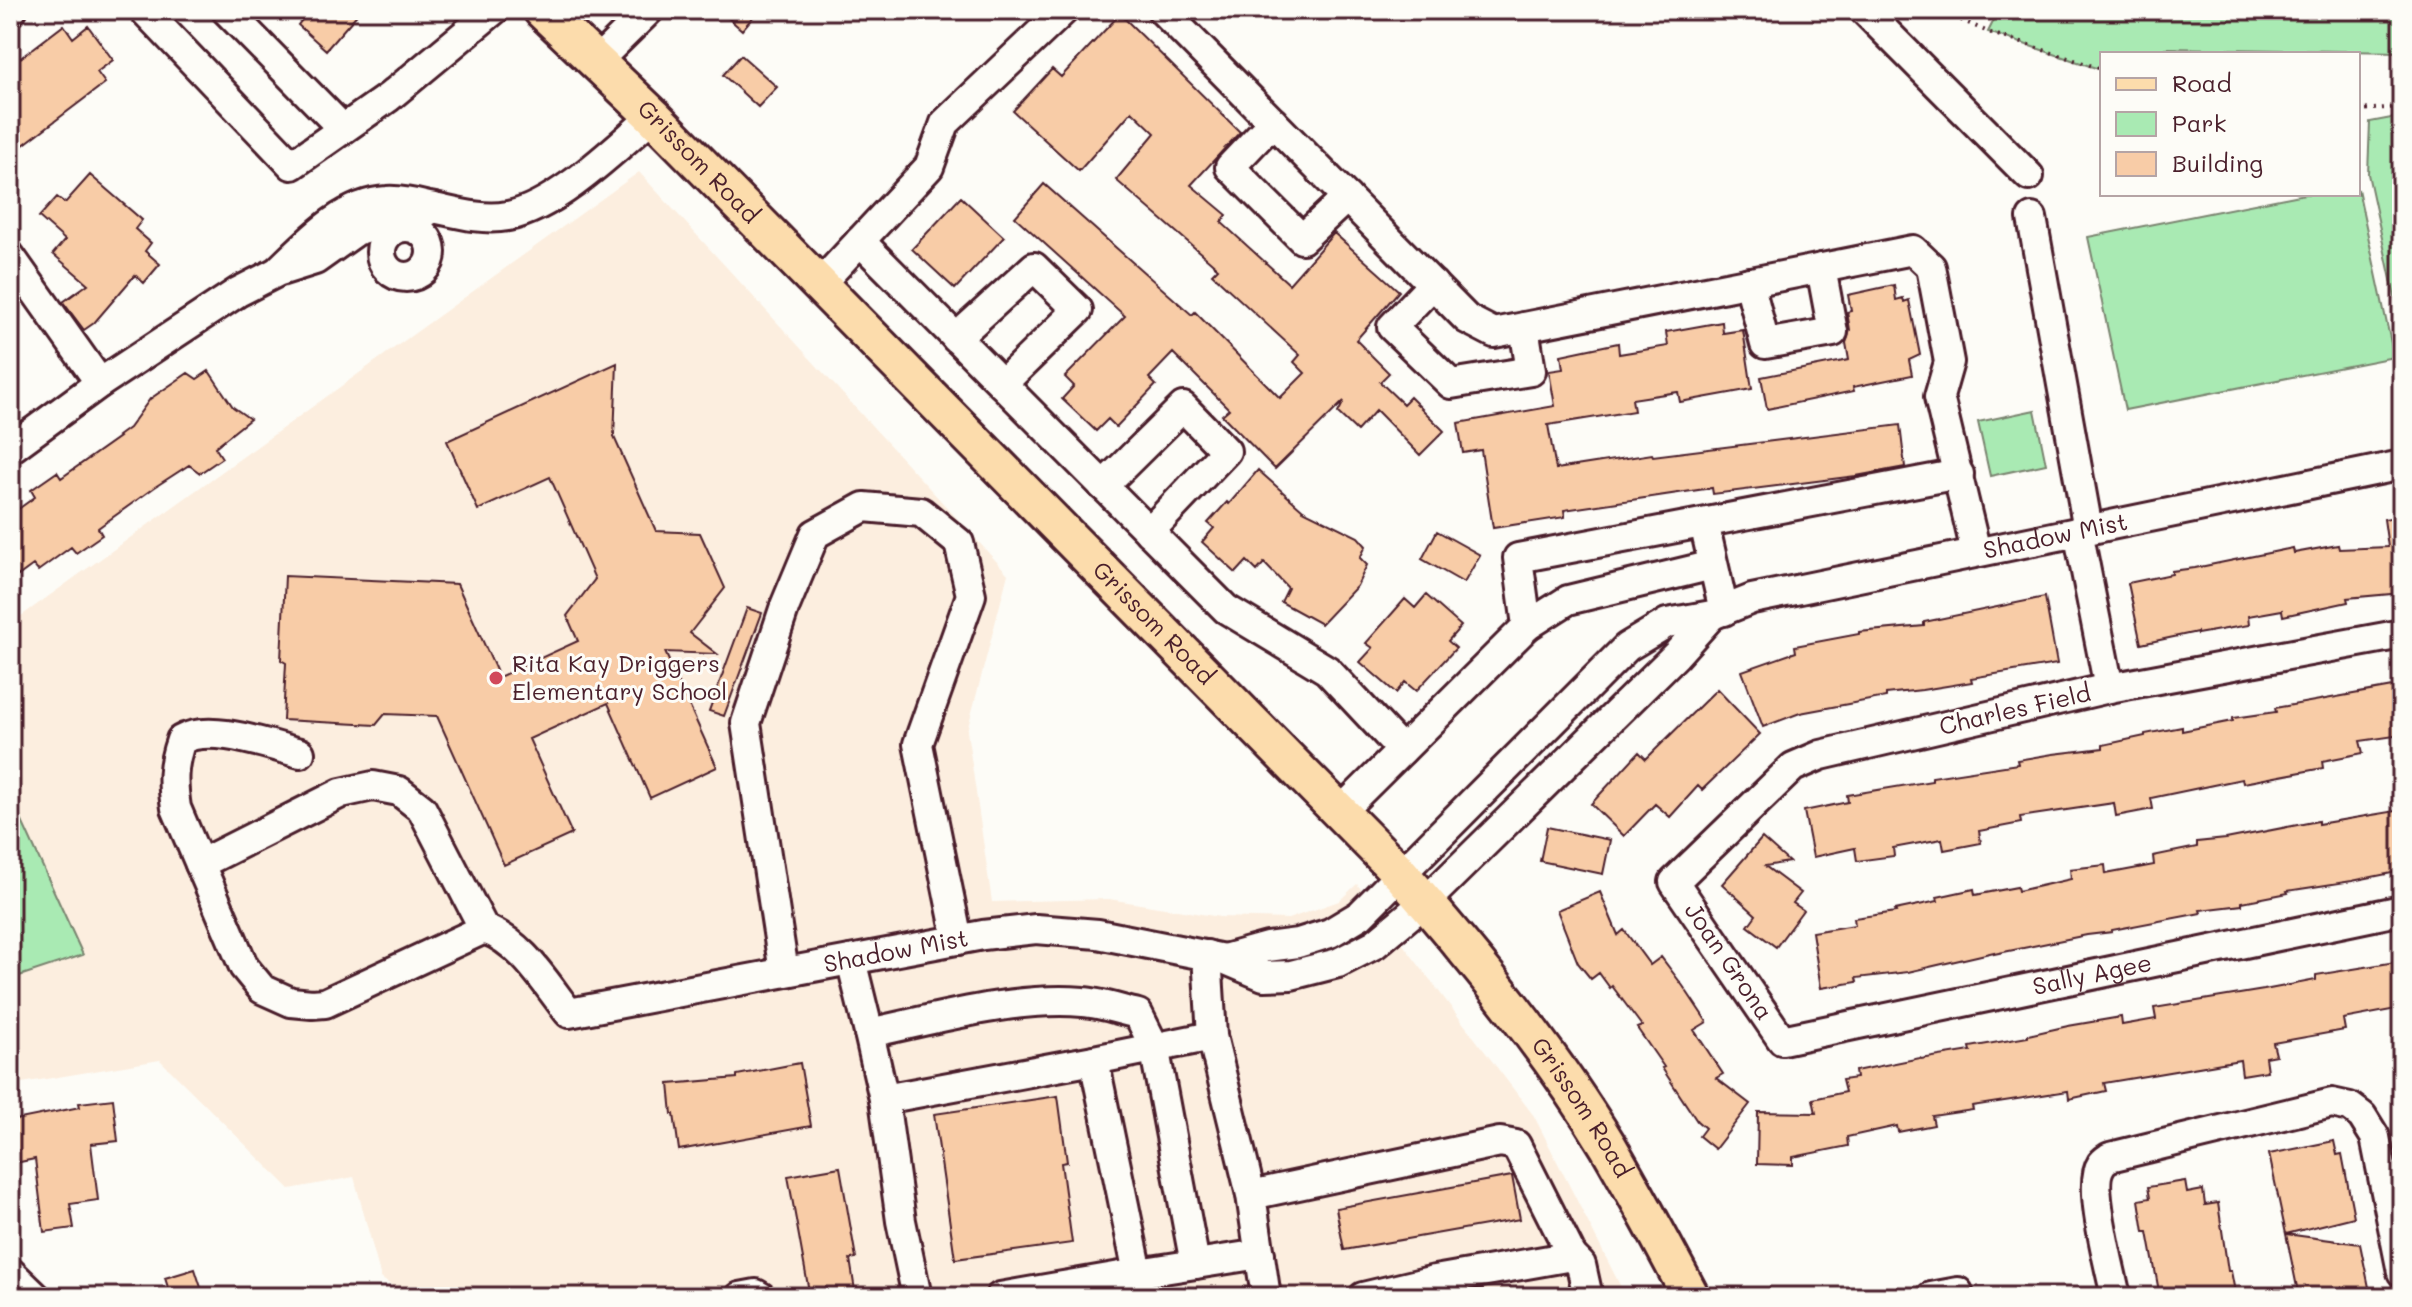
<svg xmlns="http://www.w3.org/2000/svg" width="2412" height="1307" viewBox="0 0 2412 1307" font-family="Mali,sans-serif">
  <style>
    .built { fill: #fceedf }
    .green { fill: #a9eab3; stroke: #7a846f; stroke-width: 2 }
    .building { fill: #f8cca7; stroke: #4a1f2b; stroke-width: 2 }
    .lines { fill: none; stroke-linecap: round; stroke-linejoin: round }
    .minor-casing { stroke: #4a1f2b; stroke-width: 34 }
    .major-casing { stroke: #4a1f2b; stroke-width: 42 }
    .path { stroke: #4a1f2b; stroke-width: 4; stroke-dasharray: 2 6; stroke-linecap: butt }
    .minor { stroke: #fdfcf7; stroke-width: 28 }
    .major { stroke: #fcdcac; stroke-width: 36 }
    .poi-dot { fill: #d1495b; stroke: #fdfcf7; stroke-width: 3 }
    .labels { text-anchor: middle; stroke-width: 6; stroke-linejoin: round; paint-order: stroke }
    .street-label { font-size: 24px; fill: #4a1f2b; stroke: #fdfcf7 }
    .poi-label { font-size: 24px; fill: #4a1f2b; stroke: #fdfcf7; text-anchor: start }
  </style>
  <rect width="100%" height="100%" fill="#fdfcf7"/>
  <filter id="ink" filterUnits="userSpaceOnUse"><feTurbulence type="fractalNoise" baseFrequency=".0125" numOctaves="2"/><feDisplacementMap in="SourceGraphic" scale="16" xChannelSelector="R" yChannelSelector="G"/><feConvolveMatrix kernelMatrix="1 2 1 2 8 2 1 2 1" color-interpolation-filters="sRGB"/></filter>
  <g filter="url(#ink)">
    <path class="built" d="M639,172L1008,574L967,731L992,902L1109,899L1220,917L1288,919L1339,901L1357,884L1534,1116L1626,1297H407L381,1278L354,1177L290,1189L160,1060L10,1085V624Z"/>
    <path class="green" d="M1999,10H2402V52L2166,48L2165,54H2102V70L1988,32Z
      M2402,116V330L2368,174L2370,122Z
      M2358,189L2394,357L2125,410L2088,237L2305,194H2358Z
      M2035,410L2046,464L1990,476L1978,422Z
      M10,795L83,955L10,979Z"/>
    <path class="building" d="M310,10H361L326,50L298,25Z
      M719,10H759L742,30Z
      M1120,14L1240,132L1191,185L1227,215L1221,222L1289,284L1334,233L1399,291L1356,340L1389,373L1380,382L1403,404L1410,397L1444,431L1420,455L1376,410L1357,431L1338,413L1344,401L1275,469L1222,415L1229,409L1173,353L1149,378L1156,385L1116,427L1108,419L1096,431L1062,399L1074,386L1065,377L1125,316L1015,217L1044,184L1192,315L1195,312L1280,398L1305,373L1294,362L1300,355L1212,274L1218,268L1116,180L1155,133L1132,111L1079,171L1013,111L1052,69L1061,77Z
      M64,25L73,38L88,26L113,60L97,72L105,83L10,155V66Z
      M741,55L777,87L758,107L723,75Z
      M90,175L142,220L135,229L151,243L145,251L160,264L144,283L135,275L94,323L84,330L63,302L88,284L53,254L65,240L39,217L57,197L65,203Z
      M961,197L1004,237L955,289L912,249Z
      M1894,285L1896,300L1903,298L1904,302L1909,300L1920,355L1909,360L1912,375L1853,387L1854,391L1767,409L1761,377L1849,360L1846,343L1850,330L1847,312L1851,311L1848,295Z
      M1722,322L1723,333L1743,330L1752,389L1680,402L1678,392L1632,399L1634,411L1548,425L1556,469L1652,454L1653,456L1900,425L1905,467L1856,476L1713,494L1712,488L1564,510L1565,517L1493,528L1481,450L1463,453L1458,423L1555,406L1549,371L1563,369L1561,355L1618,343L1619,354L1668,346L1666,332Z
      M617,363L614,437L656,531L700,533L725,588L690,633L717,654L665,652L717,767L650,798L608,703L529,739L572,834L504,865L437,716L385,714L376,725L283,720L286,663L281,660L285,576L457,584L499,677L578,641L567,616L595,579L550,477L478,510L447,441Z
      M209,371L233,407L250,419L215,447L222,458L200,473L189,465L155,487L98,528L102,535L76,553L71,547L38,571L33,565L18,576L10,564V515L35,497L31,490L57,472L61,478L119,437L118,436L129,428L150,399L188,373L197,379Z
      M1258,470L1303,510L1358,537L1366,546L1360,558L1367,565L1357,586L1321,624L1281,602L1288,588L1264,563L1257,571L1247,561L1236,573L1202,542L1214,528L1208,523L1227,502L1229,504Z
      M2402,516V593L2347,598L2348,602L2283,616L2282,610L2248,616L2249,625L2197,634V632L2141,644L2128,583L2172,574V571L2195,568L2293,548L2294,553L2338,545L2339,549L2388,547L2384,519Z
      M1437,531L1480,555L1464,583L1422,559Z
      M1426,595L1461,626L1448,641L1456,648L1416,691L1405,682L1396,693L1360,662L1373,648L1366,643L1405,599L1415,608Z
      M2045,597L2057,664L1971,678L1972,682L1922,690L1886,694V697L1800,713L1763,727L1742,671L1796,652L1795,646L1859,634V632L1924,626V622Z
      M747,608L762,613L724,716L709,711Z
      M2398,686L2402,713V735L2360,741L2363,753L2322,761L2323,768L2243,783L2242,779L2151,798L2153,809L2116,816L2114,803L2020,817L2021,823L1979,831L1981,843L1944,850L1942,839L1893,848L1894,856L1857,861L1855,848L1813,857L1804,811L1848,802L1847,795L1932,781V777L2018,764L2017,760L2053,754L2103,748V745L2145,736V734L2182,727V731L2233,721V718L2276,712L2275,708Z
      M1717,689L1760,734L1702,790L1698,786L1670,817L1655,804L1624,836L1591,804L1639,752L1646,759Z
      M2402,810V871L2352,881L2287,891L2288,893L2242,902V905L2200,910L2201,913L2112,930V932L2087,935L1994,954V952L1908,972L1856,978L1857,982L1821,988L1812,932L1855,925L1854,918L1896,912L1895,910L1938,901L1937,897L1974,889L1975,895L2017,887L2018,891L2071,879L2070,869L2105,865L2106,874L2154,865L2153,856L2197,847V842L2226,839L2318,821V824Z
      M1547,827L1610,840L1603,874L1540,861Z
      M1762,838L1789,862L1765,866L1801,893L1793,903L1803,910L1776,947L1748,926L1756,915L1722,884Z
      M1600,892L1618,935L1624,930L1650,965L1661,957L1683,986L1707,1022L1694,1030L1723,1074L1716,1078L1750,1104L1715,1149L1699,1136L1705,1128L1697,1121L1662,1068L1664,1067L1637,1028L1642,1026L1612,986L1610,988L1599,973L1591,979L1578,963L1557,910Z
      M2402,961V1008L2343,1019L2345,1030L2273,1043L2276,1055L2265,1057L2267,1071L2242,1075L2240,1060L2104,1083L2106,1091L2069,1099L2068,1091L1972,1106L1973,1110L1932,1116L1934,1125L1898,1132L1897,1126L1847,1137L1848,1146L1793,1157V1165L1757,1164L1758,1112L1816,1113L1813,1099L1845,1092L1842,1080L1856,1078L1855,1071L1920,1058L1921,1059L1971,1051L1970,1047L2028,1037V1035L2068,1026L2121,1017L2122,1025L2156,1019L2154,1008L2264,990L2316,980V975Z
      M800,1063L811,1126L679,1150L674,1114H672L669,1084L737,1078V1075Z
      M1058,1096L1067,1162L1061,1163L1072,1243L955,1259L934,1114Z
      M113,1099L118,1141L91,1144L98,1200L70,1204L74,1228L44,1232L35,1159L10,1164V1121L80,1107L79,1103Z
      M2334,1141L2337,1155L2342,1154L2354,1217L2286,1234L2269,1154Z
      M840,1167L856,1258L850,1259L856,1297H810L788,1176Z
      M1512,1176L1520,1219L1344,1250L1336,1208Z
      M2185,1181L2187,1193L2203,1190L2205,1205L2218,1203L2228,1271H2231L2236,1297H2160L2148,1232H2144L2139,1200L2150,1198L2148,1187Z
      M2286,1234L2360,1244L2371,1297H2299Z
      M195,1269L204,1297H171L165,1278Z"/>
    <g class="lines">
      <defs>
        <g id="minor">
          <path d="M144,10L292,165L389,97L494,10"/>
          <path d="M226,10L343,129"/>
          <path d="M1162,10L1467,319L1494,333L1913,250L1931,267L1949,362L1939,397L1976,552"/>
          <path d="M1864,10L2029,176"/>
          <path d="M10,12L12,10"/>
          <path d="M597,61L649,10"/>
          <path d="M1273,122L1230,167L1302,239L1347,197"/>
          <path d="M2032,218L2088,529"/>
          <circle cx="406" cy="252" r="25"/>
          <path d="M860,241L1226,609L1327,670L1402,750"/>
          <path d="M10,256L100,383"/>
          <path d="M280,269C309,241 344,203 387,201C399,200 417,204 429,207C454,212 481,221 508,216C556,207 616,148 653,116"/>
          <path d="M1749,282L1765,344L1833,332L1821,268"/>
          <path d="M1433,284L1392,327L1451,384L1531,371L1524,327"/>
          <path d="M819,285L929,167L945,123L1064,10"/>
          <path d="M956,338L1034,267L1078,310L1002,384"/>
          <path d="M10,449L100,383L238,292L277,272L315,260L356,231L402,216H419L434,208"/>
          <path d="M1103,486L1183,407L1226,451L1149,532"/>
          <path d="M1704,523L1724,611"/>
          <path d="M2078,531L2109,688"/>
          <path d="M1527,626L1518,558L1959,474"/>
          <path id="s1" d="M2402,634L2109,688L1821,755L1793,767L1674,882L1782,1040L2402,910"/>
          <path id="s2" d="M300,753C268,745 210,723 181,740C172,766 172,781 176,808L244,967L262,989L291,1002L312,1004L325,1003L484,929C521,941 546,984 569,1013L983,935L1036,929L1098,934L1224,959L1264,976L1291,975L1338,963L1375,944L1425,902L1676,655L1712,615"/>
          <path d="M1340,812L1527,626L1568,600L1713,565"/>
          <path d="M200,864L341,793L373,786L399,791L422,809L484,929"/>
          <path d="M1207,955L1212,1036"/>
          <path id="s3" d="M1224,959L1267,947L1298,943L1330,933L1360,915L1627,647L1667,623L1712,615L1752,599L2402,465"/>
          <path d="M851,960L869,1033"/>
          <path d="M784,972L746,723L785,606L815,534L864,507L921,512L959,543L971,595L918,744L958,940"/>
          <path d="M884,1099L869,1033C935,1019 1016,996 1083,1002C1101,1003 1120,1010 1138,1014L1154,1046L1195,1264"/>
          <path d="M1251,1195L1212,1036L1094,1060L1138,1273L1260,1254"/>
          <path d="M10,1272L36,1297"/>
          <path d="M740,1297L756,1294L761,1297"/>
          <path d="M917,1297L901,1221L884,1099L1094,1060"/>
          <path d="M1000,1297L1138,1273"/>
          <path d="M1266,1297L1251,1195L1500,1142L1516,1145L1572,1256"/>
          <path d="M1363,1297L1435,1280L1572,1256L1581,1265L1588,1297"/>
          <path d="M1931,1297L1958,1292"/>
          <path d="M2116,1297C2111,1271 2087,1185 2101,1165C2103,1161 2107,1159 2110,1157L2332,1103L2350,1107L2362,1116L2375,1137L2402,1272"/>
        </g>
        <g id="major">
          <path id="s4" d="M542,10L653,116L1400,873C1475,959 1549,1049 1608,1146C1637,1196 1664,1246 1691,1297"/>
        </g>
      </defs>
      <use href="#minor" class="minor-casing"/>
      <use href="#major" class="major-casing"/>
      <path class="path" d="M1939,10L1988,32L2102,69
        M2358,110L2402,107"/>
      <use href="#minor" class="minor"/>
      <use href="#major" class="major"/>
    </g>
  </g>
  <circle class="poi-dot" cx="496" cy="678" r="8"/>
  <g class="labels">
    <g class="street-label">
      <text dy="8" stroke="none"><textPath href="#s4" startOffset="218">Grissom Road</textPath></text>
      <text dy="8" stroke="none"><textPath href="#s3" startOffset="968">Shadow Mist</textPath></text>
      <text dy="8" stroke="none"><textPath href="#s4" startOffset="866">Grissom Road</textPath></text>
      <text transform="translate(2015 710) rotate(-13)" y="8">Charles Field</text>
      <text dy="8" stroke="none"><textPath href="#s2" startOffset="1088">Shadow Mist</textPath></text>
      <text dy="8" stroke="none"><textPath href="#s1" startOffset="886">Joan Grona</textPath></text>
      <text dy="8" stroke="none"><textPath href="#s1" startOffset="1298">Sally Agee</textPath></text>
      <text dy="8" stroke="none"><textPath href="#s4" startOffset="1514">Grissom Road</textPath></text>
    </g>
    <g class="poi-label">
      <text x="512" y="672">Rita Kay Driggers<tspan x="512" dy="28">Elementary School</tspan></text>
    </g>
  </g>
  <rect width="2412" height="1307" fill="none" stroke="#fdfcf7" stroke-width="40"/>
  <rect x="20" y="20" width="2372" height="1267" fill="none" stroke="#4a1f2b" stroke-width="3" filter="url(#ink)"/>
  <rect x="2100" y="52" width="260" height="144" fill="#fdfcf7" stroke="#b5a4a5" stroke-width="2"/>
  <rect x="2116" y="78" width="40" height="12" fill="#fcdcac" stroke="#b5a4a5" stroke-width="2"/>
  <text x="2172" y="92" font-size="24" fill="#4a1f2b">Road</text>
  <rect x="2116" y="112" width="40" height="24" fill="#a9eab3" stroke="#b5a4a5" stroke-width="2"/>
  <text x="2172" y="132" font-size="24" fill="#4a1f2b">Park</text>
  <rect x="2116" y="152" width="40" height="24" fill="#f8cca7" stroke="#b5a4a5" stroke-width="2"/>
  <text x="2172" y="172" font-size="24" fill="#4a1f2b">Building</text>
</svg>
